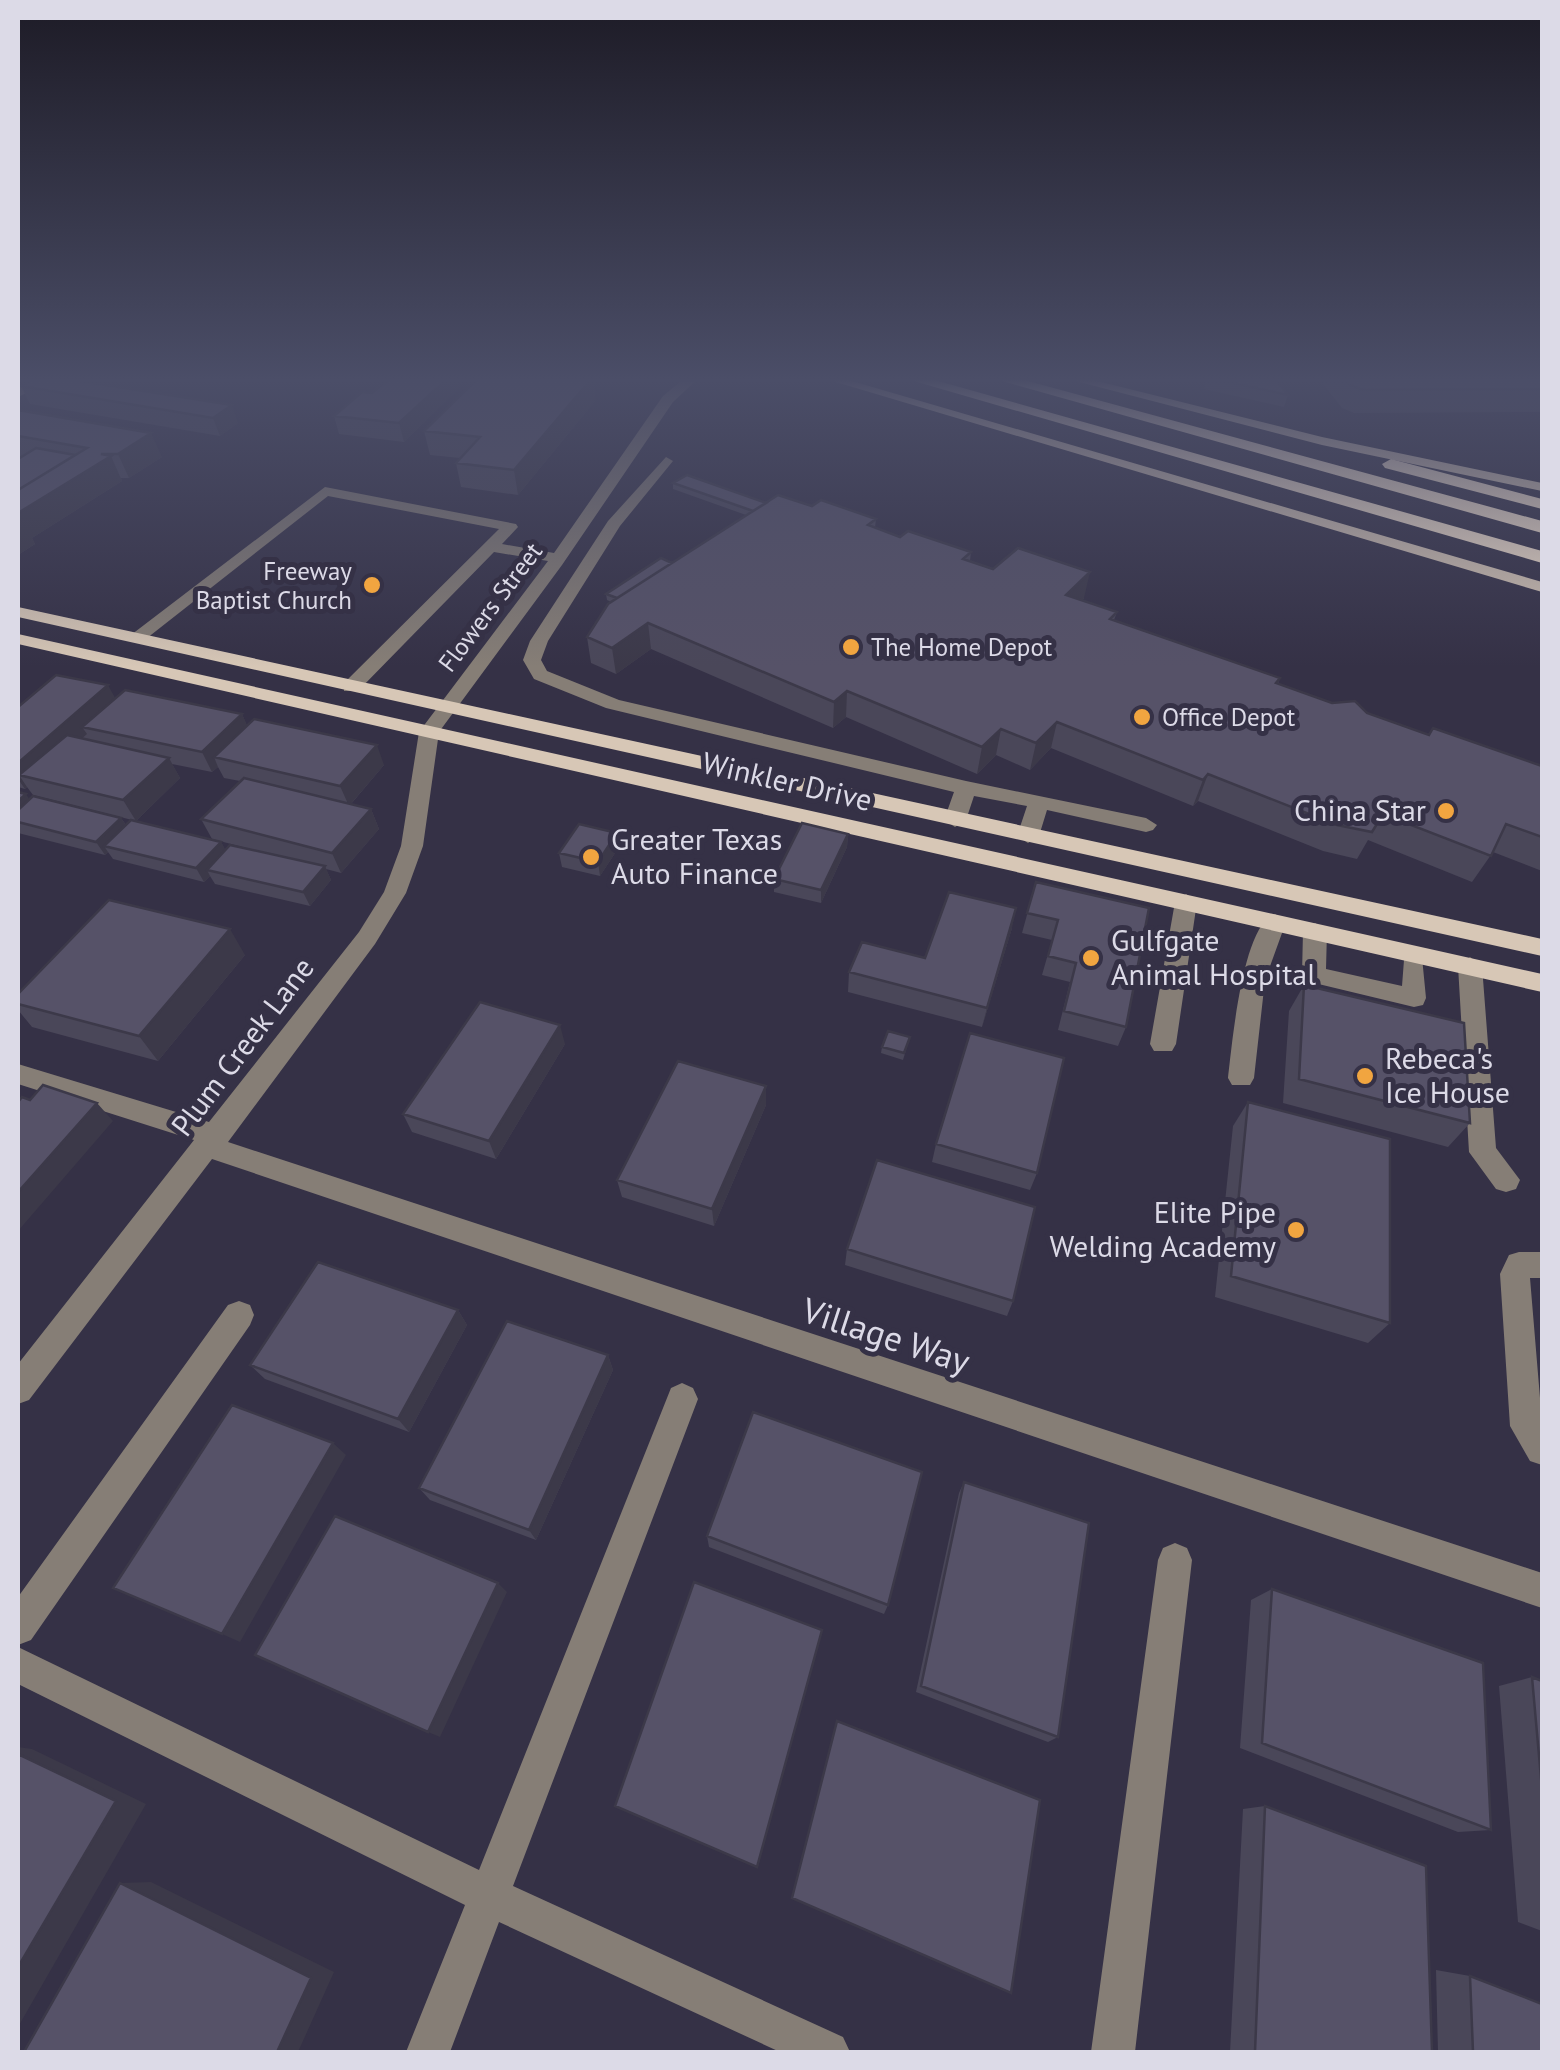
<svg xmlns="http://www.w3.org/2000/svg" width="1560" height="2070" viewBox="0 0 1560 2070" font-family="'PT Sans',sans-serif">
  <style>
    .lines { fill: none; stroke-linecap: round; stroke-linejoin: round }
    .minor { fill: #867e76; fill-rule: evenodd }
    .major { fill: #d7c7b6; fill-rule: evenodd }
    .highway { fill: #f7e4cf; fill-rule: evenodd }
    .wall { fill: #4a4759 }
    .shaded-wall { fill: #3c3949 }
    .building { fill: #565268; stroke: #3c3949; stroke-width: 2.5 }
    .poi-dot { fill: #f1a540; stroke: #353146; stroke-width: 4 }
    .labels { text-anchor: middle; stroke-width: 10; stroke-linejoin: round; paint-order: stroke }
    .far-poi-label { font-size: 25px; fill: #dcdae7; stroke: #353146; text-anchor: start }
    .far-street-label { font-size: 25px; fill: #dcdae7; stroke: #353146 }
    .street-label { font-size: 30px; fill: #dcdae7; stroke: #353146 }
    .poi-label { font-size: 30px; fill: #dcdae7; stroke: #353146; text-anchor: start }
    .near-street-label { font-size: 35px; fill: #dcdae7; stroke: #353146 }
  </style>
  <rect width="100%" height="100%" fill="#353146"/>
  <g class="lines">
    <path class="minor" d="M43,377H59L18,397V388Z
      M686,377H700L673,402L562,565L439,732L423,846L406,893L375,944L228,1142L1542,1573V1608L212,1159L29,1400L18,1404V1364L194,1140L18,1084V1064L209,1122L359,932L384,892L401,846L419,732L548,561L494,552L358,691H344V683L499,529L328,496L142,642L127,638L325,487L516,524L518,527L502,544L554,553L663,396Z
      M666,457L673,461L620,526L548,641L541,660L547,671L619,700L966,781L1146,818L1157,825L1153,830L1146,832L1047,810L1039,836L1028,843L1017,836L1027,806L974,796L966,820L955,827L944,820L954,792L606,708L534,679L523,660L530,641L608,521Z
      M1186,894L1197,902L1176,1044L1172,1051H1154L1150,1044L1175,902Z
      M1275,914L1286,922L1265,980L1254,1078L1250,1085H1232L1228,1078C1232,1046 1242,924 1275,914Z
      M1315,923L1327,931L1326,969L1402,986L1405,947H1421L1426,998L1423,1005L1414,1007L1306,981L1302,975L1303,931Z
      M1470,957L1482,966L1496,1148L1520,1180L1516,1189L1506,1192L1496,1189L1469,1152L1458,966Z
      M1519,1252H1542V1278H1530L1542,1422V1465L1530,1461L1510,1426L1500,1274L1509,1255Z
      M239,1301L250,1305L254,1315L250,1325L31,1640L18,1645V1597L228,1305Z
      M682,1383L693,1388L698,1399L513,1886L843,2037L850,2052H780L499,1922L450,2052H406L465,1905L18,1684V1647L479,1870L671,1388Z
      M1175,1543L1187,1548L1192,1560L1135,2052H1091L1158,1560L1163,1548Z"/>
    <path class="major" d="M819,377H838L1542,582V592Z
      M1060,377H1081L1322,437L1542,483V491L1322,445Z
      M18,607L1542,939V956L18,617Z
      M18,634L1542,974V992L18,644Z"/>
    <path class="highway" d="M900,377H924L1542,551V563Z
      M988,377H1013L1542,521V533Z
      M1391,459L1542,499V509L1385,468L1382,464Z"/>
  </g>
  <path class="wall" d="M38,377L238,423L220,436L30,404L21,386Z
    M479,377H599L594,379L595,401L518,495L461,487L456,463L460,458L430,455L424,431Z
    M1207,377L1288,395L1284,407L1204,389Z
    M1326,377H1542V412L1354,413L1342,408L1323,384Z
    M460,387L404,442L339,434L334,416L372,393Z
    M18,410L162,457L129,478H121L122,481L32,538L35,544L18,555V459L20,458L18,457Z
    M673,483L766,503L812,506L876,519L875,528L900,537L971,552L970,561L1084,598L1082,600L1117,612L1114,620L1280,678L1278,684L1429,735L1542,766V871L1493,852L1472,882L1368,840L1357,859L1323,851L1198,801L1193,806L1051,748L1030,770L996,755L977,774L846,717L833,728L651,649L616,674L591,663L587,637L611,602L607,600L606,594L672,563L746,515L673,489Z
    M116,699L242,714L247,726L384,765L351,804L371,809L379,829L341,873L326,869L331,880L310,906L215,884L210,876L204,882L113,859L108,852L105,855L18,833V792L30,800L121,818L126,825L221,842L225,850L250,849L212,839L201,819L240,781L224,778L218,767L212,772L172,764L180,778L136,821L33,795L27,787L25,789L18,787V707Z
    M848,834L847,847L821,903L774,892V879Z
    M619,847L600,876L562,867L559,853Z
    M1036,882L1126,1027L1118,1046L1058,1030L1070,982L1042,975L1052,940L1022,933Z
    M1012,928L982,1027L848,992L849,972L925,958Z
    M245,955L158,1061L32,1027L18,1010V994Z
    M1304,985L1470,1123L1448,1147L1283,1103L1289,1011Z
    M910,1037L903,1060L881,1053L882,1047Z
    M565,1044L496,1159L412,1132L403,1114Z
    M766,1086V1105L714,1226L622,1197L617,1180Z
    M1248,1102L1390,1323L1368,1343L1215,1297L1233,1126Z
    M936,1144L1037,1173L1030,1190L932,1162Z
    M847,1249L1013,1301L1007,1316L845,1265Z
    M458,1310L467,1325L409,1432L265,1379L250,1365Z
    M608,1355L613,1370L536,1540L430,1500L419,1488Z
    M964,1482L1058,1737L1048,1742L916,1692L959,1493Z
    M707,1536L888,1605L884,1614L709,1547Z
    M1272,1589L1491,1830L1458,1832L1240,1748L1251,1600Z
    M1532,1677L1542,1681V1931L1518,1922L1499,1686Z
    M1265,1806L1432,2052H1230L1243,1809Z
    M1436,1970L1470,1976L1542,2052H1438Z"/>
  <path class="shaded-wall" d="M449,377H458L460,387L404,442L399,423Z
    M579,377H599L594,379L595,401L518,495L514,470Z
    M232,405L238,423L220,436L213,418Z
    M151,433L162,457L129,478L118,454Z
    M111,456L122,481L32,538L35,544L18,555V492Z
    M1090,572L1084,598L1060,620L1066,595Z
    M648,623L651,649L616,674L612,648Z
    M108,685L119,705L82,727L87,734L35,779L19,775L27,787L25,789L18,779V763Z
    M847,691L846,717L833,728L834,702Z
    M242,714L251,734L214,757L218,767L212,772L202,752Z
    M1057,722L1051,748L1030,770L1036,743Z
    M1001,729L996,755L977,774L982,747Z
    M377,745L384,765L349,806L340,786Z
    M169,758L180,778L136,821L123,800Z
    M1208,774L1198,801L1193,806L1203,780Z
    M26,794L35,808L18,822V801Z
    M371,809L379,829L341,873L332,853Z
    M121,818L130,831L104,846L108,852L105,855L96,842Z
    M617,833L619,847L600,876L598,862Z
    M848,834L847,847L821,903V890Z
    M221,842L229,856L207,870L210,876L204,882L196,868Z
    M325,866L331,880L310,906L303,892Z
    M1016,908L1012,928L982,1027L987,1008Z
    M230,929L245,955L158,1061L139,1036Z
    M560,1025L565,1044L496,1159L489,1141Z
    M766,1086V1105L714,1226L712,1209Z
    M97,1103L113,1121L18,1231V1192Z
    M458,1310L467,1325L409,1432L398,1419Z
    M608,1355L613,1370L536,1540L529,1530Z
    M333,1443L346,1455L240,1642L222,1634Z
    M498,1583L507,1592L440,1737L428,1732Z
    M822,1630L758,1867H757Z
    M18,1747L32,1749L146,1804L18,2027Z
    M151,1882L334,1972L298,2052H277L120,1883Z"/>
  <path class="building" d="M38,377H55L232,405L213,418L21,386Z
    M391,377H449L399,423L334,416L362,392L372,393Z
    M479,377H580L592,378L514,470L456,463L480,437L424,431Z
    M1207,377H1274L1288,395Z
    M1344,377H1542V389L1363,390L1350,385Z
    M18,410L151,433L118,454H101L111,456L18,513V490L87,448L18,436Z
    M36,448L75,455L18,490V459Z
    M687,475L766,503L753,511L673,483Z
    M778,495L812,506L821,500L876,519L868,525L900,537L908,531L971,552L963,559L993,569L1018,548L1090,572L1066,595L1117,612L1110,619L1280,678L1276,683L1332,703L1355,701L1367,713L1429,735L1433,728L1542,766V837L1506,824L1491,856L1383,814L1372,832L1337,825L1208,774L1203,780L1057,722L1036,743L1001,729L982,747L847,691L834,702L648,623L612,648L587,637L608,604Z
    M661,558L672,563L617,598L606,594Z
    M56,675L108,685L18,763V707Z
    M125,690L242,714L202,752L82,727Z
    M254,719L377,745L340,786L214,757Z
    M67,735L169,758L123,800L19,775Z
    M244,778L371,809L332,853L201,819Z
    M18,792L26,794L18,801Z
    M33,796L121,818L96,842L18,822V810Z
    M131,820L221,842L196,868L104,846Z
    M802,823L848,834L821,890L774,879Z
    M579,824L617,833L598,862L559,853Z
    M230,845L325,866L303,892L207,870Z
    M1036,882L1149,908L1126,1027L1064,1011L1076,963L1048,956L1058,920L1027,913Z
    M949,892L1016,908L987,1008L849,972L862,942L925,958Z
    M109,900L230,929L139,1036L18,1004V994Z
    M1304,985L1464,1023L1470,1123L1299,1079Z
    M480,1002L560,1025L489,1141L403,1114Z
    M888,1031L910,1037L904,1053L882,1047Z
    M970,1033L1064,1058L1037,1173L936,1144Z
    M678,1061L766,1086L712,1209L617,1180Z
    M43,1085L97,1103L18,1192V1102L22,1097L30,1100Z
    M1248,1102L1390,1139V1323L1231,1276Z
    M877,1160L1035,1207L1013,1301L847,1249Z
    M318,1262L458,1310L398,1419L250,1365Z
    M507,1321L608,1355L529,1530L419,1488Z
    M232,1405L333,1443L222,1634L113,1588Z
    M753,1412L922,1472L888,1605L707,1536Z
    M964,1482L1089,1523L1058,1737L921,1686Z
    M335,1516L498,1583L428,1732L255,1655Z
    M694,1582L822,1630L757,1867L615,1806Z
    M1272,1589L1483,1663L1491,1830L1262,1743Z
    M1532,1677L1542,1681V1789Z
    M837,1721L1040,1800L1011,1993L792,1898Z
    M18,1754L116,1801L18,1967Z
    M1265,1806L1426,1866L1432,2052H1255Z
    M120,1883L311,1978L277,2052H24Z
    M1470,1976L1542,2004V2052H1473Z"/>
  <linearGradient id="sky" x2="0" y2="1"><stop stop-color="#1d1b26"/><stop offset="0.57" stop-color="#4b4e68"/><stop offset="1" stop-color="#4b4e68" stop-opacity="0"/></linearGradient>
  <rect width="1560" height="667" fill="url(#sky)"/>
  <g class="poi-dot">
    <circle cx="372" cy="585" r="10"/>
    <circle cx="851" cy="647" r="10"/>
    <circle cx="1142" cy="717" r="10"/>
    <circle cx="1446" cy="811" r="10"/>
    <circle cx="591" cy="857" r="10"/>
    <circle cx="1091" cy="958" r="10"/>
    <circle cx="1365" cy="1076" r="10"/>
    <circle cx="1296" cy="1230" r="10"/>
  </g>
  <g class="labels">
    <g class="far-poi-label">
      <text x="352" y="580" text-anchor="end">Freeway<tspan x="352" dy="29">Baptist Church</tspan></text>
      <text x="871" y="656">The Home Depot</text>
      <text x="1162" y="726">Office Depot</text>
    </g>
    <g class="far-street-label">
      <text transform="translate(490 607) rotate(-53)" y="9">Flowers Street</text>
    </g>
    <g class="street-label">
      <text transform="translate(787 782) rotate(13)" y="10">Winkler Drive</text>
      <text transform="translate(243 1047) rotate(-53)" y="10">Plum Creek Lane</text>
    </g>
    <g class="poi-label">
      <text x="1426" y="821" text-anchor="end">China Star</text>
      <text x="611" y="850">Greater Texas<tspan x="611" dy="34">Auto Finance</tspan></text>
      <text x="1111" y="951">Gulfgate<tspan x="1111" dy="34">Animal Hospital</tspan></text>
      <text x="1385" y="1069">Rebeca's<tspan x="1385" dy="34">Ice House</tspan></text>
      <text x="1276" y="1223" text-anchor="end">Elite Pipe<tspan x="1276" dy="34">Welding Academy</tspan></text>
    </g>
    <g class="near-street-label">
      <text transform="translate(886 1336) rotate(18)" y="12">Village Way</text>
    </g>
  </g>
  <rect width="1560" height="2070" fill="none" stroke="#dcdae7" stroke-width="40"/>
</svg>
